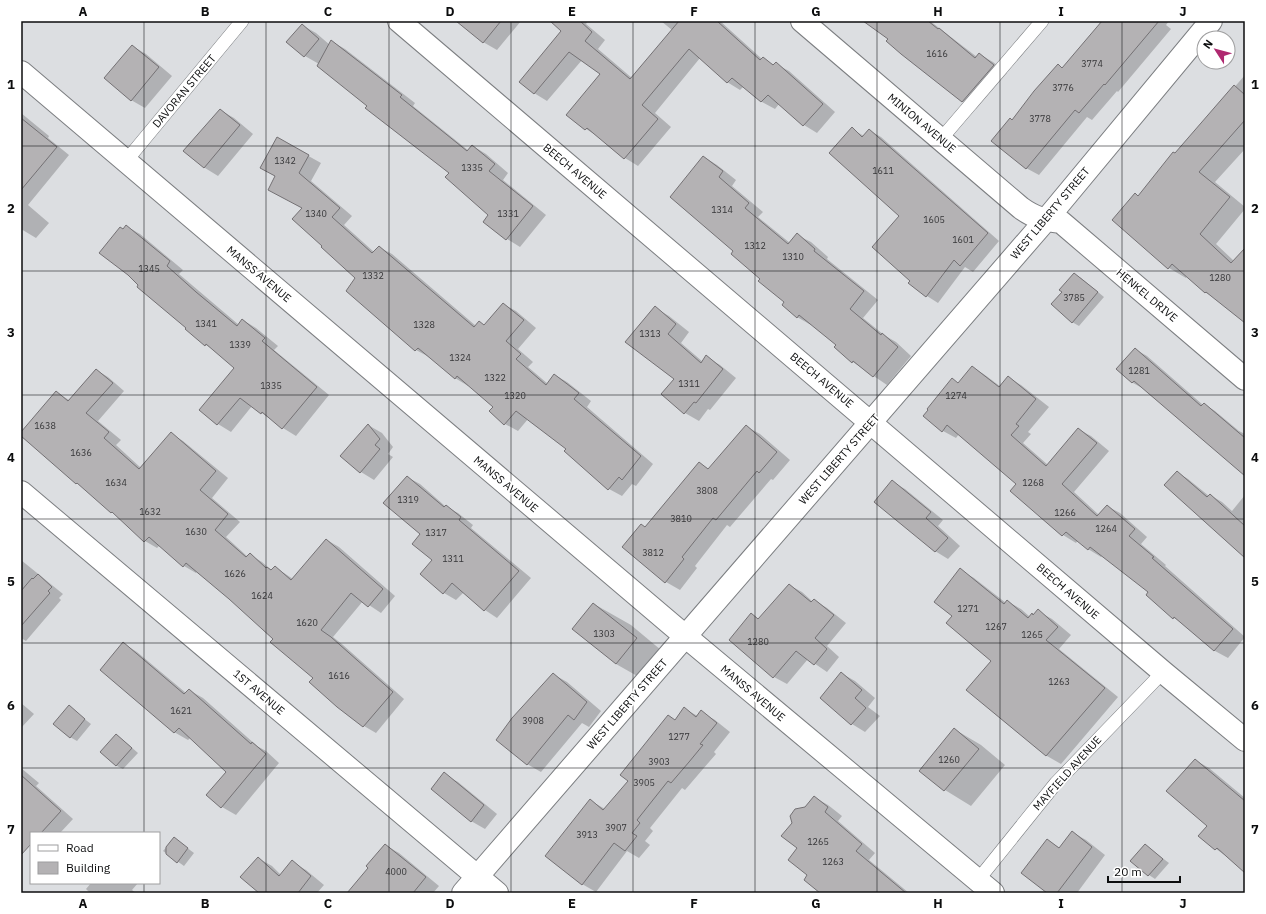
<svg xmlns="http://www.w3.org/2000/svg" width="1266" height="914" viewBox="0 0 1266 914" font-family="'IBM Plex Sans',sans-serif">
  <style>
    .shadow { fill: #0003 }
    .building { fill: #b4b2b4; stroke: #747174 }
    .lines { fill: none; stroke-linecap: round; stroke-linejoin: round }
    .service-casing { stroke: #7c7e81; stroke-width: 14 }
    .minor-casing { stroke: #7c7e81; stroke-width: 24 }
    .service { stroke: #fff; stroke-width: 13 }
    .minor { stroke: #fff; stroke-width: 22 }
    .grid { fill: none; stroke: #0c0d0e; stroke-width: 1; stroke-opacity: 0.55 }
    .labels { text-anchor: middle; stroke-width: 3.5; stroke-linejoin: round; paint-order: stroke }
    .number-label { font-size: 9px; fill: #363638 }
    .street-label { font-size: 11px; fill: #0c0d0e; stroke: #fff }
    .neatline { fill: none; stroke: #0c0d0e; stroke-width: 1.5 }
    .grid-label { font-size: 13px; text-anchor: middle; font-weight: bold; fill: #0c0d0e }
  </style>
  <rect width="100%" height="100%" fill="#dcdee1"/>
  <path class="shadow" d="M467,21H521L497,50L483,42Z
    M551,21H588L586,24L605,40L598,49L632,78L672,30L661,21H720L762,59L775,65L776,64L789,71L835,112L817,133L804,125L779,104L775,109L762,102L744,86L740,90L727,82L700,58L655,113L671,127L638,166L625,158L599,137L586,129L568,114L601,74L582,60L547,101L534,93L563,31Z
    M866,21H930L977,57L979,54L993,62L1007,73L976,109L962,101L888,41L889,39Z
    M1103,21H1169L1166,25L1171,29L1118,92L1117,91L1092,120L1087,117L1039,175L1026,168L1012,121L1058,66L1063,68Z
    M302,25L316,33L330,45L331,41L345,49L415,103L413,106L469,151L473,146L486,154L508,173L503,180L546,215L520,247L507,239L490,215L450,173L319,64L305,56Z
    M132,46L146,54L172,76L145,108L131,100Z
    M1245,75V149L1215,182L1245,207V209L1216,244L1234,261H1245V322L1216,298L1206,293L1187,276L1186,278L1169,268L1113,220L1139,197Z
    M220,110L234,118L253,134L218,176L205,168L185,151Z
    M21,113L49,136L48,138L69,155L28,205L49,223L36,238L21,229Z
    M852,129L864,136L869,130L881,137L999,241L973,272L965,267L938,303L927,296L910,283L912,281L901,216Z
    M278,139L321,163L311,181L352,216L344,225L374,252L379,247L392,254L476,326H484L503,304L516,311L536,328L518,349L533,362L528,367L548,384L555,375L567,382L591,401L587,407L653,464L636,486L632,484L622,496L609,489L567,449L528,419L518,431L505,424L494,407L469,385L468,386L455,378L430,356L429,357L416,350L357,278L324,246L303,208L276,176Z
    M704,157L717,165L736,180L732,186L763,212L758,217L790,243L797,235L811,242L828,257L827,259L878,300L863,318L884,335L896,342L911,356L887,385L853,362L837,345L812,324L811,325L797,317L786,302L761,279L735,251Z
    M126,226L140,234L183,270L179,274L239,325L243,320L256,328L278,346L274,350L329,395L296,436L283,428L252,406L231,432L218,424L201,410L235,368L214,350L206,345L140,285L123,230Z
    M1074,274L1081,278L1104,297L1079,326L1072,322L1063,292Z
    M655,308L669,316L689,332L681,343L703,362L707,357L720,365L736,378L710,410L708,409L699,421L685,413L662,394L675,379Z
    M1135,349L1147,356L1203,405L1204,404L1215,411L1239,431L1245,434V475L1144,389L1133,383L1118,369Z
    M972,367L985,375L1001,387L1008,377L1021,385L1049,407L1028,432L1031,434L1023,443L1048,465L1078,429L1091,436L1109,451L1074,492L1099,515L1107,506L1120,513L1147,537L1141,544L1166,565L1165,566L1245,637L1228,658L1215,651L1183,623L1174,618L1150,592L1103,555L1101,557L1088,549L1078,540L1076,543L1063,535L1011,491L1017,484L959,434L956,438L943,431L959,384Z
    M96,370L108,377L124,391L98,421L121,440L116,445L141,468L171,434L183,441L228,478L212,498L240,522L226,537L248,557L250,555L262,562L272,571L275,567L293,579L327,540L339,547L395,596L381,613L363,601L333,637L343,645L404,699L376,733L364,726L274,639L230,598L197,571L196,573L184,566L160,545L157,548L145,541L117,515L77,483L21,435L56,392L69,400Z
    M368,425L382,433L393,447L388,454L393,457L374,480L361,472L342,456Z
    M746,426L760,434L790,460L773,480L771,479L730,527L727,525L695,566L697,568L680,590L666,582L645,527L699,463L709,469Z
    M1177,472L1188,479L1209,496L1210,495L1222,502L1232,511L1245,495V556Z
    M407,477L420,484L445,506L458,513L473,525L471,528L531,578L497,618L485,610L464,592L456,600L444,593L434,560L421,534Z
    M893,482L905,489L943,520L938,526L960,546L948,559L935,551Z
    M21,560L63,594L59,598L61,600L26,641L21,638Z
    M960,570L974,578L1006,603L1007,601L1021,609L1030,617L1034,616L1038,611L1052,619L1071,635L1059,649L1118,697L1061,764L1047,756L1015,729L992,661L953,616Z
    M789,585L802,592L813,602L814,600L827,608L846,623L827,646L839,657L827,672L808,659L787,684L774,677L751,615L759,619Z
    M594,604L631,625L673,660L653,685L616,664Z
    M124,644L137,652L186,693L189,690L203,698L257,746L266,751L279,763L236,815L222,807L208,795L227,772L191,737L188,740L174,732Z
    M841,673L855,681L875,698L868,707L880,716L865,732L852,724L821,698Z
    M553,674L567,682L601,711L589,727L582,723L541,772L527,764Z
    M21,703L34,714L21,728Z
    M69,707L91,724L77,741L70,737Z
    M684,709L698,716L701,712L715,720L730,732L714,752L716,754L703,769L685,790L682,788L650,828L653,831L645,841L650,845L639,858L627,851L596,892L582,884L591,801L605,809L629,781Z
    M954,729L981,745L1005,765L971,806L945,790L921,771Z
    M116,736L123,740L138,753L123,769L117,766L101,752Z
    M1195,760L1209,768L1245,798V872L1226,856L1216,849L1199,836L1208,826Z
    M21,768L39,783L36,786L73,819L60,833H31V847L21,838Z
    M444,774L458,782L497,814L485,829L471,821Z
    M814,797L828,805L842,816L838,821L875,853L869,860L909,893H822L809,875L799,848L806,808Z
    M1072,832L1086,840L1105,855L1077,893H1049L1047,840L1060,848Z
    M174,838L194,853L184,866L163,851Z
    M385,845L399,853L439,886L433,893H354Z
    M1145,845L1169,863L1155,879L1149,875L1132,861Z
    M258,858L272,866L281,875L292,862L306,870L324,885L317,893H260Z
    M91,883H138L132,890L136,893H90L86,889Z"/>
  <path class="building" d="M456,21H501L483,43Z
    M550,21H580L592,32L585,41L630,79L679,21H717L760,60L763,57L773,65L776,62L823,104L803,126L768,95L761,102L732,78L727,83L689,49L642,105L658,119L624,159L587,128L585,130L566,115L600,74L569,52L534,94L519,82L561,31Z
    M863,21H928L938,29L939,28L975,58L979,53L994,65L962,102L901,54L886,41L888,39Z
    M1102,21H1159L1105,85L1104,84L1079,113L1075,110L1026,169L991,141L1010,118L1012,120L1034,91L1058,64L1062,68Z
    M302,24L319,39L304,57L286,42Z
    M331,40L402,95L400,97L467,151L472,145L495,164L489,171L533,206L506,240L483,222L488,215L445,177L449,173L365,108L367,106L317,66Z
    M132,45L159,67L131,101L104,78Z
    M1234,85L1245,95V120L1199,172L1230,197L1200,234L1231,263L1245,248V323L1206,292L1205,293L1172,264L1168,269L1112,220L1135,193L1138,196L1173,152L1175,153Z
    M220,109L240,125L204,168L183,151Z
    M21,118L57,147L21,190Z
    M852,127L862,137L869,129L988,233L960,266L954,260L926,297L908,283L910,281L872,247L899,216L829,153Z
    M277,137L309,155L299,173L340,208L332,217L372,253L379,246L474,327L479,321L484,325L503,303L524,320L506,341L521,354L516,359L546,385L554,374L579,393L574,399L641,456L622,480L619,477L608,490L564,451L566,449L516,411L504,425L489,411L493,407L457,376L455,379L418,348L415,351L346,291L355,278L321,247L322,246L292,219L302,208L268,190L275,176L260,168Z
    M703,156L723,171L719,177L749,203L745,208L788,244L797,233L815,249L814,251L864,291L850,309L881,335L882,333L898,347L873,377L853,361L852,363L834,347L836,345L799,315L797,318L782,305L784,302L758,281L760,279L731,254L733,251L670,197Z
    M126,225L170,261L167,266L196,292L237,326L242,319L265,338L262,341L317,387L282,429L262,412L261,414L240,398L217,425L199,410L234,368L206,344L205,346L185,329L186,328L137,287L138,285L128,275L99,253L120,227L123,229Z
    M1074,273L1098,292L1072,323L1051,304L1062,292L1059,290Z
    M655,306L676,324L668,334L701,363L706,355L723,369L696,403L694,402L684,414L661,394L674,379L625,342Z
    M1135,348L1201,406L1204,403L1245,438V476L1134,381L1132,383L1116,369Z
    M972,366L999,387L1008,376L1036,399L1016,424L1019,426L1011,435L1046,466L1078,428L1097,443L1062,484L1097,516L1107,505L1135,529L1129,536L1154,557L1152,558L1233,629L1214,651L1174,617L1173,619L1146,595L1148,592L1090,547L1088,550L1066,532L1062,536L1010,491L1016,484L947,425L942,432L923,416L928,410L927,409L952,378L958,383Z
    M96,369L113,383L86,413L109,432L104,438L139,469L171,432L216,471L200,490L228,514L215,530L246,557L250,553L266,568L267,567L271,570L275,566L291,580L326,539L383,589L368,607L351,593L321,630L331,637L393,692L363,727L337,707L309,682L313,678L270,642L273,639L229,599L186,563L183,567L149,537L144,542L112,512L111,513L77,483L76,484L21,436V432L56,391L68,401Z
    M368,424L380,439L375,445L380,449L360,473L340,456Z
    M746,425L777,452L759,473L757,471L716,520L713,518L682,557L684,559L665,583L622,547L641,524L645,527L699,462L708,469Z
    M1177,471L1207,497L1210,494L1245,526V558L1164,485Z
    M407,476L444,507L446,505L461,517L459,520L519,571L484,611L452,583L443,594L420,574L432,560L412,544L420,534L383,503Z
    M892,480L931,512L926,518L948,538L935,552L874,502Z
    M960,568L1004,604L1007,600L1028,618L1032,613L1033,615L1038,609L1058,627L1046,640L1105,688L1046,756L966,690L991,661L946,623L952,616L934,602Z
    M38,574L52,587L48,591L50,593L21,626V591L32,578L33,579Z
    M789,584L811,602L814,599L834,615L815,638L827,649L814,665L796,651L773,678L729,640L751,613L758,619Z
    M593,603L637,638L616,664L572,629Z
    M123,642L184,694L189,689L251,744L252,742L266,754L221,808L206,795L226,772L179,728L174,733L100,670Z
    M841,672L862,690L855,698L866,708L851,725L820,698Z
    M553,673L587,702L574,720L568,715L527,765L496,740L512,718Z
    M69,705L85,719L70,738L53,724Z
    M684,707L696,717L701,710L717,723L700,744L703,745L689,762L671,783L668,781L637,820L640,823L632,833L637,836L625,851L614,843L582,885L545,856L590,799L603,810L628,781L620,775L668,715L675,720Z
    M954,728L979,749L944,791L919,771Z
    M116,734L132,748L116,766L100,752Z
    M1195,759L1245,801V873L1217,848L1215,850L1198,836L1207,826L1166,791Z
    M444,772L484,805L471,822L431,789Z
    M21,775L61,811L41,833H31V844L21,855Z
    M814,796L828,807L825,812L862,844L856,851L906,893H820L804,880L807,875L788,860L797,848L781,836L792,823L790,816L795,809L805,807Z
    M1072,831L1092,847L1057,893H1047L1021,873L1047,839L1059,848Z
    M174,837L188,848L177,863L166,854V847Z
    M385,844L426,877L413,893H347L368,868L366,866Z
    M1145,844L1163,859L1148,876L1130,861Z
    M258,857L279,876L292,860L311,876L298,893H259L240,877Z"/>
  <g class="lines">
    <defs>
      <path id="service" d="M941,139L1042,21
        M126,161L242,21
        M978,880L1056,783L1163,672"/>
      <path id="minor" d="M399,21L1163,672L1245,740
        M802,21L1021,208C1035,218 1044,220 1061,222L1245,379
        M21,72L685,636L993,893
        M21,492L497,893
        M463,893L1045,221L1211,21"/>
    </defs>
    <use href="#service" class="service-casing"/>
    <use href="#minor" class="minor-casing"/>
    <use href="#service" class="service"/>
    <use href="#minor" class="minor"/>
  </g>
  <path class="grid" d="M144,21V833M266,21V893M389,21V893M511,21V893M633,21V893M755,21V893M877,21V893M1000,21V893M1122,21V893M21,146H1245M21,271H1245M21,395H1245M21,519H1245M21,643H1245M21,768H1245M144,883V893"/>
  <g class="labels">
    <g class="number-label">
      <text x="937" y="57">1616</text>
      <text x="1092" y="67">3774</text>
      <text x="1063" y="91">3776</text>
      <text x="1040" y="122">3778</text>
      <text x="285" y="164">1342</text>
      <text x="472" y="171">1335</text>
      <text x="883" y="174">1611</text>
      <text x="722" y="213">1314</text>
      <text x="316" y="217">1340</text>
      <text x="508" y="217">1331</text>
      <text x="934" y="223">1605</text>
      <text x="963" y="243">1601</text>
      <text x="755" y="249">1312</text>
      <text x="793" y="260">1310</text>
      <text x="149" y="272">1345</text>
      <text x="373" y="279">1332</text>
      <text x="1220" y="281">1280</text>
      <text x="1074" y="301">3785</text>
      <text x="206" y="327">1341</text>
      <text x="424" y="328">1328</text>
      <text x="650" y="337">1313</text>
      <text x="240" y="348">1339</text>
      <text x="460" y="361">1324</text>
      <text x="1139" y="374">1281</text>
      <text x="495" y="381">1322</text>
      <text x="689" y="387">1311</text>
      <text x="271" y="389">1335</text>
      <text x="515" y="399">1320</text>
      <text x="956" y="399">1274</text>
      <text x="45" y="429">1638</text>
      <text x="81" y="456">1636</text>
      <text x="116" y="486">1634</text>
      <text x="1033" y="486">1268</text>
      <text x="707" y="494">3808</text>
      <text x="408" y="503">1319</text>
      <text x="150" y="515">1632</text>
      <text x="1065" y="516">1266</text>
      <text x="681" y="522">3810</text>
      <text x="1106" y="532">1264</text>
      <text x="196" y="535">1630</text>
      <text x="436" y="536">1317</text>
      <text x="653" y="556">3812</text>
      <text x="453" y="562">1311</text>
      <text x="235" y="577">1626</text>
      <text x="262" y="599">1624</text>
      <text x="968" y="612">1271</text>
      <text x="307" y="626">1620</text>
      <text x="996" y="630">1267</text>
      <text x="604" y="637">1303</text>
      <text x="1032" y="638">1265</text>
      <text x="758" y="645">1280</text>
      <text x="339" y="679">1616</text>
      <text x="1059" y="685">1263</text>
      <text x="181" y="714">1621</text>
      <text x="533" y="724">3908</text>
      <text x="679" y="740">1277</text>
      <text x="949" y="763">1260</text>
      <text x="659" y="765">3903</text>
      <text x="644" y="786">3905</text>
      <text x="616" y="831">3907</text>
      <text x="587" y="838">3913</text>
      <text x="818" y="845">1265</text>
      <text x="833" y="865">1263</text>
      <text x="396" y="875">4000</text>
    </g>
    <g class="street-label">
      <text transform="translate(184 91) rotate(-50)" y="4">DAVORAN STREET</text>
      <text transform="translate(922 123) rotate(40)" y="4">MINION AVENUE</text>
      <text transform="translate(575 171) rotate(40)" y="4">BEECH AVENUE</text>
      <text transform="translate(1050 213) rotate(-50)" y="4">WEST LIBERTY STREET</text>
      <text transform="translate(259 274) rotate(40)" y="4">MANSS AVENUE</text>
      <text transform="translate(1147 295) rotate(40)" y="4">HENKEL DRIVE</text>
      <text transform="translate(822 380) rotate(40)" y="4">BEECH AVENUE</text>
      <text transform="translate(839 459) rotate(-49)" y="4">WEST LIBERTY STREET</text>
      <text transform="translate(506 484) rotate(40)" y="4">MANSS AVENUE</text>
      <text transform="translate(1068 591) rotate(41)" y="4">BEECH AVENUE</text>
      <text transform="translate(259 692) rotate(40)" y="4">1ST AVENUE</text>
      <text transform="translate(753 693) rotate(40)" y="4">MANSS AVENUE</text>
      <text transform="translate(627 704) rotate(-49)" y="4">WEST LIBERTY STREET</text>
      <text transform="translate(1067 773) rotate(-48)" y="4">MAYFIELD AVENUE</text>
    </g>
  </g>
  <rect width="1266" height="914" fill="none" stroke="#ffffff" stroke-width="44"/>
  <rect x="30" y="832" width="130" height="52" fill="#ffffff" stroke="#9e9e9f"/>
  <rect x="38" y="845" width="20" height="6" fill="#ffffff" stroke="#9e9e9f"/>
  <text x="66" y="852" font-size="12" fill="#0c0d0e">Road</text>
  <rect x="38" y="862" width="20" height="12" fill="#b4b2b4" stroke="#9e9e9f"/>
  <text x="66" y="872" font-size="12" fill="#0c0d0e">Building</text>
  <g transform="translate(1216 50) rotate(306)"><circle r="19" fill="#ffffff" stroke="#9e9e9f"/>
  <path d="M0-3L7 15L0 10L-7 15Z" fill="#af2970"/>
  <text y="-6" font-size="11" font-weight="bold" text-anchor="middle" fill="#0c0d0e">N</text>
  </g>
  <path d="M1108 876v6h72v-6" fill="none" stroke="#0c0d0e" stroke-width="2"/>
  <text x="1114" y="876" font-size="12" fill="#0c0d0e" stroke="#ffffff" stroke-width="3" paint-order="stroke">20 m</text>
  <rect x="22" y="22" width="1222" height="870" class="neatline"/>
  <g class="grid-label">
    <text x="83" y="16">A</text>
    <text x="205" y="16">B</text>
    <text x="328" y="16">C</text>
    <text x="450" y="16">D</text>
    <text x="572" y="16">E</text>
    <text x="694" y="16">F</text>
    <text x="816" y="16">G</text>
    <text x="938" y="16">H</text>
    <text x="1061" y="16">I</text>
    <text x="1183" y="16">J</text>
    <text x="11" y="89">1</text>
    <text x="1255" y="89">1</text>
    <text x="11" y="213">2</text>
    <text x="1255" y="213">2</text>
    <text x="11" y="337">3</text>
    <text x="1255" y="337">3</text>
    <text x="11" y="462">4</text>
    <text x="1255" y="462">4</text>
    <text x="11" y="586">5</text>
    <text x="1255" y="586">5</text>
    <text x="11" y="710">6</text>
    <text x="1255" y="710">6</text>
    <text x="11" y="834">7</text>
    <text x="1255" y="834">7</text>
    <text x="83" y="908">A</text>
    <text x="205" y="908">B</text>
    <text x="328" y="908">C</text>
    <text x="450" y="908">D</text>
    <text x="572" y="908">E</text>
    <text x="694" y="908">F</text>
    <text x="816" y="908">G</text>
    <text x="938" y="908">H</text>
    <text x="1061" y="908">I</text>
    <text x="1183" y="908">J</text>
  </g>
</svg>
